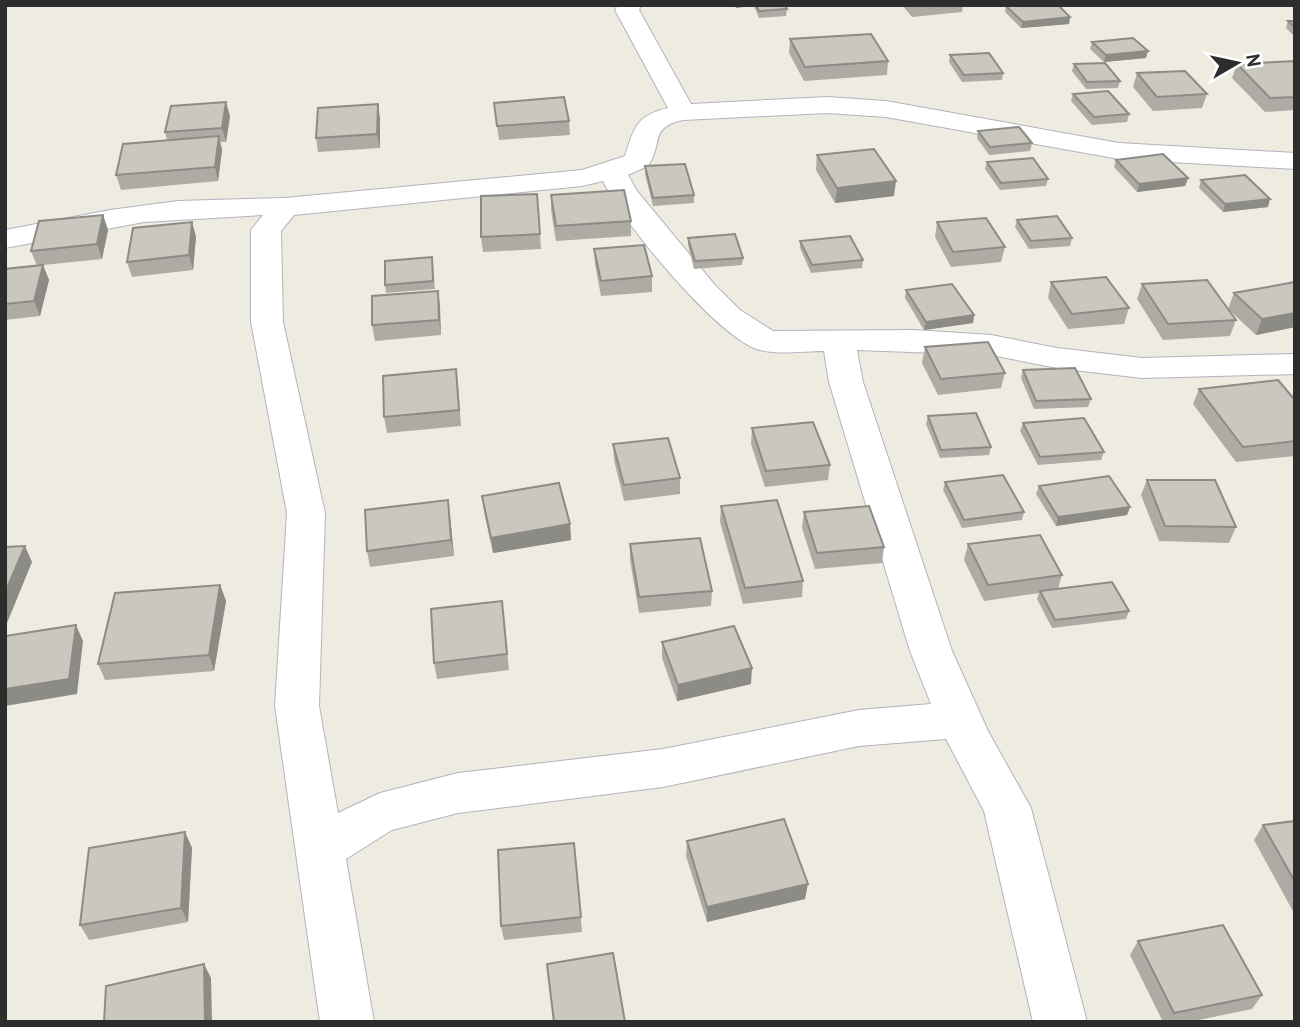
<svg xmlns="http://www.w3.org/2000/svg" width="1300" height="1027" viewBox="0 0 1300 1027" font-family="'PT Sans',sans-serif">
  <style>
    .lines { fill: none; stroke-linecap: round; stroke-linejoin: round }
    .minor-casing { stroke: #b3b3bf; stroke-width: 2 }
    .minor { fill: #fff; fill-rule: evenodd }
    .wall { fill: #aeaba4 }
    .shaded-wall { fill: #8d8b86 }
    .building { fill: #cac7bf; stroke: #8d8b86; stroke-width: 2 }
  </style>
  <rect width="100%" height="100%" fill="#eeebe0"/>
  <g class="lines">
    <defs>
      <path id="minor" d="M618,5H641L639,10L691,104L827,97L886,101L1119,143L1295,153V169L1119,159L886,117L827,113L683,120C648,128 664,143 648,166L628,175L637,191L714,284L740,310L773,331L914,330L991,335L1057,348L1142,358L1295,354V374L1142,378L1057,368L991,355L857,350L863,382L952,651L988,731L1031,808L1087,1022H1033L984,811L946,739L859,746L663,787L458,813L392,830L346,859L374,1022H320L275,706L287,513L251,322V230L263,215L144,222L5,248V230L110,210L178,201L285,198L582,170L625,156C634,127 637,115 668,108L615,10ZM603,181C624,224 711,329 754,348C773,356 803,351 824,351L829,382L910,651L931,704L859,710L663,749L458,773L380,793L338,813L319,706L325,513L283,322L281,231L294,215L582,186Z"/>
    </defs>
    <use href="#minor" class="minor-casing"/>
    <use href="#minor" class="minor"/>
  </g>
  <path class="wall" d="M734,5H784L787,9L786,16L759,18L754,6L736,8Z
    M902,5H963L962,12L912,17Z
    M1006,6L1070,17L1069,24L1021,28L1005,12Z
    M1288,21H1295V37L1286,28Z
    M790,39L888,61L887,75L804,81L789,53Z
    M1092,42L1146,58L1104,62L1090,49Z
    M950,55L1003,73L1002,80L962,82L949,62Z
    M1295,61V110L1265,112L1232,78L1237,64Z
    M1074,64L1120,81L1118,88L1086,89L1072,71Z
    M1137,73L1207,94L1202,108L1153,111L1133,87Z
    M1073,94L1129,114L1127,122L1092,125L1071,101Z
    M494,103L569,121L570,135L499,140Z
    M230,116L226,142H220L222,150L218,181L121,190L116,175L167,140L165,132Z
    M380,118V148L318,152L316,138Z
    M978,131L1032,143L1030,151L989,155L977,138Z
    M817,155L894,196L835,203L816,170Z
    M1116,160L1188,178L1185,186L1137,192L1114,167Z
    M987,162L1048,179L1046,186L1000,190L985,169Z
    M645,166L694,195V203L653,206L645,174Z
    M1201,180L1268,207L1223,212L1199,188Z
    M537,194L541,249L483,252L481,237Z
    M551,195L631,221V236L556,241L551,210Z
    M103,215L108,230L102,259L43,265L49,280L40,316L5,320V269L37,266L31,251Z
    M1017,220L1072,238L1070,246L1029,249L1015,227Z
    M192,222L196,237L193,270L132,277L127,262Z
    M937,222L1005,247L1001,262L951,267L935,237Z
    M688,238L743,258L742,265L694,269L688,245Z
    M800,241L863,260L862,268L811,273L800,248Z
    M594,249L652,276V292L601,296L595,264Z
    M433,264L435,289L386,293L385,285Z
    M1051,282L1129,308L1124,324L1068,329L1048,298Z
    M1295,282V327L1256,335L1228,309L1234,293Z
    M1142,284L1236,320L1230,336L1163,340L1137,299Z
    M906,290L974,315L973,323L924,330L905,298Z
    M438,291L441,335L375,341L372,325Z
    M925,347L1005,373L1001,388L938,395L922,363Z
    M1023,370L1091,399L1088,407L1034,409L1021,378Z
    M458,384L461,426L387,433L384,417Z
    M1199,389L1295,400V456L1236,462L1193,404Z
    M928,416L991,447L989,455L940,458L926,424Z
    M1023,423L1104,452L1101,460L1038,465L1020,431Z
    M752,428L830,465L828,480L765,487L751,444Z
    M613,444L680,478V494L624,501L614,460Z
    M1147,480L1236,527L1229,543L1159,541L1141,495Z
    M945,482L1024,512L1022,520L962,528L943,490Z
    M1039,486L1130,507L1127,515L1056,526L1036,494Z
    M482,496L570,524L571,540L493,553L484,512Z
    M721,506L803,581L802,597L743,604L720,522Z
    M804,512L884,547L882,563L815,569L802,528Z
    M450,516L454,556L370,567L367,551Z
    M630,544L712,591L711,606L639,613L630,560Z
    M968,544L1062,575L1058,589L1129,611L1126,619L1052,628L1037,599L1039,593L984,601L964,560Z
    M220,585L226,601L214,671L105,680L98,664Z
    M502,601L509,670L437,679L434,663Z
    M662,642L751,684L677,701L662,658Z
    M1295,821V915L1254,840L1263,825Z
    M185,832L192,848L188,922L89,940L80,925Z
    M687,841L805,899L707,922L686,856Z
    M574,843L582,932L504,940L501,926Z
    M1138,941L1262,995L1252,1009L1189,1022H1163L1130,955Z"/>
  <path class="shaded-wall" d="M736,5H754L736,8Z
    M1070,17L1069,24L1021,28L1023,22Z
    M1148,51L1146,58L1104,62L1106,55Z
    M226,102L230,116L226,142L222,128Z
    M378,104L380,118V148L377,134Z
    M219,136L222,150L218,181L215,167Z
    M1188,178L1185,186L1137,192L1139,184Z
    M896,181L894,196L835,203L837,188Z
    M1270,199L1268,207L1223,212L1225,204Z
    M103,215L108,230L102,259L97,244Z
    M192,222L196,237L193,270L189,255Z
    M43,265L49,280L40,316L34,301Z
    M438,291L440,306L441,335L439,320Z
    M1295,313V327L1256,335L1262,319Z
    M974,315L973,323L924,330L926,322Z
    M448,500L450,516L454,556L451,540Z
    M1130,507L1127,515L1056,526L1058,517Z
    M570,524L571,540L493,553L491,538Z
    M25,546L32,562L5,628V593Z
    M220,585L226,601L214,671L209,655Z
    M76,625L83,641L77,694L5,706V689Z
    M752,668L751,684L677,701L678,685Z
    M185,832L192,848L188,922L181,908Z
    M808,884L805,899L707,922V907Z
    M204,964L211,978L212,1022H205Z"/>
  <path class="building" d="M756,5H784L787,9L759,11Z
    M1058,5L1070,17L1023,22L1006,6Z
    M1288,21H1295V27Z
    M871,34L888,61L805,67L790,39Z
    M1133,38L1148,51L1106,55L1092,42Z
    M989,53L1003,73L964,75L950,55Z
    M1295,61V97L1270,98L1237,64Z
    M1105,63L1120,81L1087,82L1074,64Z
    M1185,71L1207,94L1157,97L1137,73Z
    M1108,91L1129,114L1094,117L1073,94Z
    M564,97L569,121L497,126L494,103Z
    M226,102L222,128L165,132L171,106Z
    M378,104L377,134L316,138L318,108Z
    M1019,127L1032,143L990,147L978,131Z
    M219,136L215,167L116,175L123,144Z
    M874,149L896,181L837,188L817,155Z
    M1163,154L1188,178L1139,184L1116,160Z
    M1033,158L1048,179L1001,183L987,162Z
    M685,164L694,195L653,198L645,166Z
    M1245,175L1270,199L1225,204L1201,180Z
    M624,190L631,221L556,226L551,195Z
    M537,194L540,234L481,237V196Z
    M103,215L97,244L31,251L39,221Z
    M1057,216L1072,238L1031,241L1017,220Z
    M986,218L1005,247L953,252L937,222Z
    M192,222L189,255L127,262L133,228Z
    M735,234L743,258L695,261L688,238Z
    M850,236L863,260L812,265L800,241Z
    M644,245L652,276L601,281L594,249Z
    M432,257L433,281L385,285V261Z
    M43,265L34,301L5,304V269Z
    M1106,277L1129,308L1072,314L1051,282Z
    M1207,280L1236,320L1168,324L1142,284Z
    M1295,282V313L1262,319L1234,293Z
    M952,284L974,315L926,322L906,290Z
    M438,291L439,320L372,325V296Z
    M988,342L1005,373L941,379L925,347Z
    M1075,368L1091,399L1036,401L1023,370Z
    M456,369L459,410L384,417L383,376Z
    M1278,380L1295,400V441L1243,447L1199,389Z
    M976,413L991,447L941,450L928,416Z
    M1084,418L1104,452L1040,457L1023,423Z
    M813,422L830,465L766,471L752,428Z
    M668,438L680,478L624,485L613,444Z
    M1003,475L1024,512L964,520L945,482Z
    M1109,476L1130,507L1058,517L1039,486Z
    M1147,480H1215L1236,527L1165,526Z
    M559,483L570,524L491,538L482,496Z
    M448,500L451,540L367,551L365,510Z
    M777,500L803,581L745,588L721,506Z
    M869,506L884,547L817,553L804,512Z
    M1040,535L1062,575L988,585L968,544Z
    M700,538L712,591L639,597L630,544Z
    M25,546L5,593V547Z
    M1112,582L1129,611L1055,620L1040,591Z
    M220,585L209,655L98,664L115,593Z
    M502,601L507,654L434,663L431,609Z
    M76,625L69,679L5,689V636Z
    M734,626L752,668L678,685L662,642Z
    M784,819L808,884L707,907L687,841Z
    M1295,821V882L1263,825Z
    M185,832L181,908L80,925L89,848Z
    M574,843L581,917L501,926L498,850Z
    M1223,925L1262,995L1174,1013L1138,941Z
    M613,953L625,1022H554L547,964Z
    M204,964L205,1022H104L106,986Z"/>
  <rect width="1300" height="1027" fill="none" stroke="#2d2d2d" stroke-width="14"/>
  <g transform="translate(1237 63) rotate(81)" stroke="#ffffff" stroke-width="5" paint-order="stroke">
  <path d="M0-5L12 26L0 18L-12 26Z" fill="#2d2d2d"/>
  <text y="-10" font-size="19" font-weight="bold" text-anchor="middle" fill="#2d2d2d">N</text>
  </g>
</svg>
